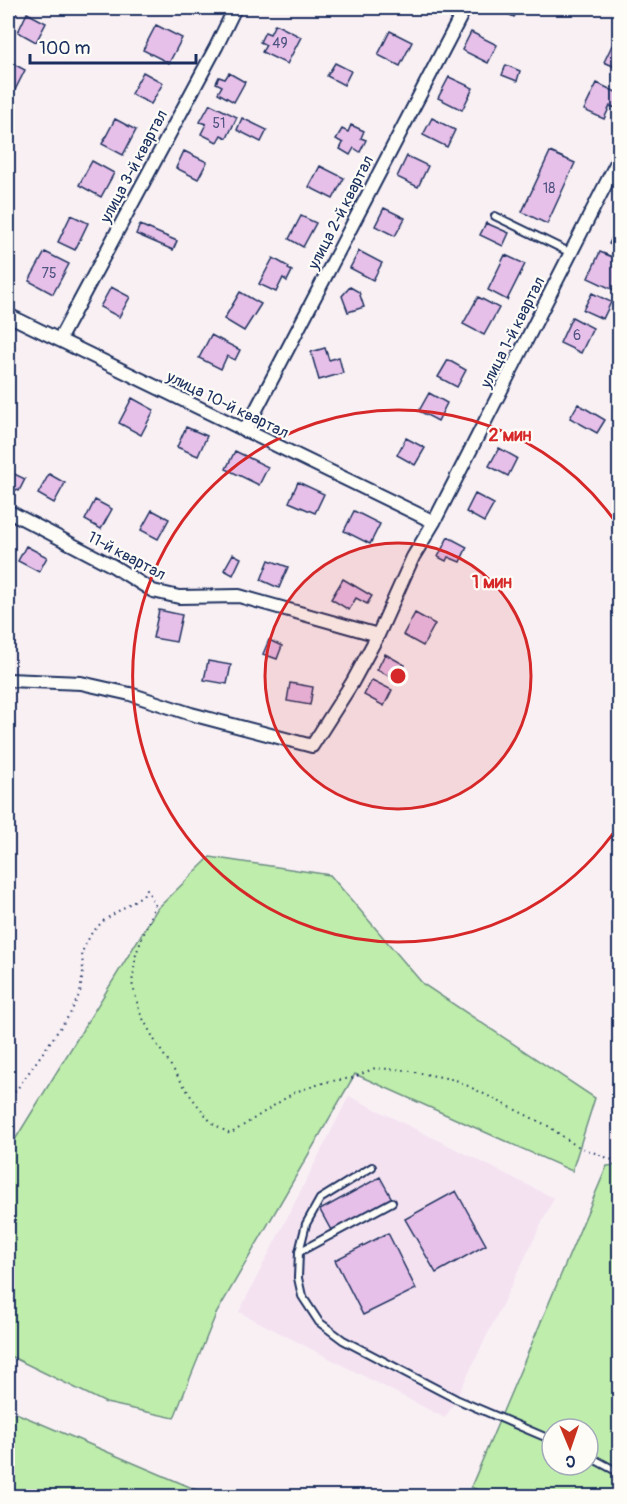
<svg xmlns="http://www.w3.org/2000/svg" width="627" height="1504" viewBox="0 0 627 1504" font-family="Pangolin,sans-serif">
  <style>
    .built { fill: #f4e2f1 }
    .green { fill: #bfedab; stroke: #6d8e84; stroke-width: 1.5; fill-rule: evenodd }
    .building { fill: #e7c0e9; stroke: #1b2f5e; stroke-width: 1.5 }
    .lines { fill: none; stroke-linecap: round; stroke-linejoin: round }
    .lane-casing { stroke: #1b2f5e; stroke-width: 10 }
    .street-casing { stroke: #1b2f5e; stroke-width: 16 }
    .path { stroke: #1b2f5e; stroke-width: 2; stroke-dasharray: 1.5 4.5; stroke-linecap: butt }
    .lane { stroke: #fdfcf7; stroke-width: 6 }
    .street { stroke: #fdfcf7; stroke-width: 12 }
    .ring { fill: none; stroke: #d62828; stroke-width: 3 }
    .labels { text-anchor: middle; stroke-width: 4.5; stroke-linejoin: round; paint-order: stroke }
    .number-label { font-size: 14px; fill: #4e5381 }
    .street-label { font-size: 16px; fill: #1b2f5e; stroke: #fdfcf7 }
    .centre { fill: #d62828; stroke: #fdfcf7; stroke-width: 3 }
    .ring-label { font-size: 18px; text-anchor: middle; font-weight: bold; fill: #d62828; stroke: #fdfcf7; stroke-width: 4.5; stroke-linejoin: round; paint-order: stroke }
  </style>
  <rect width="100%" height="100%" fill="#f9f0f4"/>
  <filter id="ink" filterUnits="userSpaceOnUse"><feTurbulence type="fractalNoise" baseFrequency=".0167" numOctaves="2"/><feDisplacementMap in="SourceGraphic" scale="12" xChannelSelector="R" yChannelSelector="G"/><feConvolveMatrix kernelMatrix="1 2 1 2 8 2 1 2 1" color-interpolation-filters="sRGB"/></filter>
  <g filter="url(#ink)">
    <path class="built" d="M349,1096L554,1198L456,1399L445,1418L239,1312Z"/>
    <path class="green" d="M210,857L330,875L423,984L595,1098L572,1171L355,1074L216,1314L174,1418L106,1403L8,1355V1151L157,909Z
      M619,1165V1496H490L471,1487L607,1166ZM552,1429H588V1465H552Z
      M16,1413L211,1496H8V1414Z"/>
    <path class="building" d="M496,8H519L514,17Z
      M27,13L46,23L36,42L18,32Z
      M275,24L301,37L287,64L262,52L266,45L260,42L265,32L270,34Z
      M156,25L182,38L169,63L143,50Z
      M390,31L412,42L400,66L378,55Z
      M471,32L497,45L488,63L462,50Z
      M617,35L620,36V69L604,62Z
      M8,61L25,70L15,90L8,86Z
      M335,63L351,71L344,85L327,76Z
      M506,65L520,71L517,81L502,75Z
      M143,72L163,83L151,104L131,94Z
      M229,73L245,82L234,102L218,93L222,86L216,83L219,77L225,79Z
      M449,77L473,88L462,110L438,98Z
      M597,83L620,94V101L616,108L610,106L604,119L584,110Z
      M210,104L237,117L227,138L221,135L217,142L201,134L206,124L200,122Z
      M242,118L267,130L261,142L237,130Z
      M432,118L455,130L447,147L423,135Z
      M115,119L136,130L123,155L102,144Z
      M351,125L364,131L361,138L366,140L360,152L354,148L350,155L340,149L343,143L336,139L342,129L348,132Z
      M184,151L207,162L198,179L176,168Z
      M550,152L575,163L547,224L522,212Z
      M407,156L428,166L418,187L397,177Z
      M92,161L114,173L101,197L79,185Z
      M320,166L344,178L333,199L309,187Z
      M384,208L405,218L395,236L375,226Z
      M71,215L88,223L75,250L58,242Z
      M301,216L316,223L303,247L289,239Z
      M620,221V249L609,244Z
      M486,223L509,233L503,246L480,235Z
      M140,225L177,241L173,250L136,234Z
      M359,251L382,263L373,280L350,268Z
      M45,252L69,264L53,294L29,281Z
      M600,252L620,260V282L616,291L588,278Z
      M505,255L525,264L507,300L488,290Z
      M273,258L289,267L288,269L292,271L287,281L283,278L276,292L259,284Z
      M111,287L130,297L119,317L100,307Z
      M350,287L359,292L364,307L348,312L342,296Z
      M240,292L261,304L244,331L224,319Z
      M592,293L611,302L603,319L583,310Z
      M478,297L499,308L484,335L463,324Z
      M572,317L593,328L581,353L560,343Z
      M211,335L240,350L235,360L227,356L221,369L199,358Z
      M325,348L329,360L339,357L343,373L319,380L311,352Z
      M448,360L466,370L457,387L438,377Z
      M429,393L447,403L438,421L419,411Z
      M132,398L154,410L141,435L119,423Z
      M578,404L605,420L597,433L570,418Z
      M186,427L207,436L198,456L177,447Z
      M406,438L425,448L415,465L397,455Z
      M499,448L517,458L508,476L489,466Z
      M235,451L268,467L259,485L226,469Z
      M8,471L25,479L19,491L8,486Z
      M49,474L65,483L54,503L38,494Z
      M298,482L324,494L315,513L289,502Z
      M475,494L494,504L484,522L466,512Z
      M95,500L112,509L101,529L85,520Z
      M152,510L169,519L158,539L141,530Z
      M354,511L380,524L370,544L344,531Z
      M448,537L467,547L460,562L448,557L446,561L438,557Z
      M26,546L47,557L39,572L18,561Z
      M233,554L241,558L233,575L224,570Z
      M269,560L288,567L279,588L261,580Z
      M343,579L372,596L367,604L356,598L349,610L331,599Z
      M159,610L182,615L176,642L153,638Z
      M415,613L435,624L423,646L403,635Z
      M269,640L282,646L277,659L263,654Z
      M385,654L405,665L397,680L377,670Z
      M208,661L231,665L227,684L204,680Z
      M372,680L392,690L384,706L364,695Z
      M290,683L313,687L310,705L287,701Z
      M380,1177L392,1199L332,1232L320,1210Z
      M456,1191L486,1245L436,1273L405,1219Z
      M388,1233L416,1289L363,1315L335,1260Z"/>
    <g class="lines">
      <defs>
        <path id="lane" d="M495,216L571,253
          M372,1167L320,1199L306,1224L299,1252L298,1278L302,1296L319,1322L343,1340L456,1399L552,1440
          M299,1252L392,1202
          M588,1456L620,1473"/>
        <path id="street" d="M8,13L10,8
          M8,315L434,522
          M59,340L216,47L235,8
          M245,431L465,8
          M8,511L113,566L153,591L179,597L239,596L378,635
          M8,680L81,683L130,694L191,714L312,746L352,683L378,635L413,557L434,522L620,156"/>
      </defs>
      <use href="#lane" class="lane-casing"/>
      <use href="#street" class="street-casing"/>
      <path class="path" d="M8,1102L70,1014L80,993L83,971L82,952L91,934L103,921L143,895L147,889L155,905L136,954L132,983L140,1013L156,1043L192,1098L211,1122L230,1134L295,1092L326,1082L352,1078L375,1068L405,1070L456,1080L548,1126L575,1145L620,1163"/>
      <use href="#lane" class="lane"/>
      <use href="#street" class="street"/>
    </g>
  </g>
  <circle cx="398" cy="676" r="133" fill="#d62828" fill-opacity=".12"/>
  <g class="ring">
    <circle cx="398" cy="676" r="133"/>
    <path d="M619 825A266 266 0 1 1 619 527"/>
  </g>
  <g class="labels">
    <g class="number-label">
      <text x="280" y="48">49</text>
      <text x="219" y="128">51</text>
      <text x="549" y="193">18</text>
      <text x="49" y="278">75</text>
      <text x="577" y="340">6</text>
    </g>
    <g class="street-label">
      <text transform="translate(133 166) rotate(-62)" y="6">улица 3-й квартал</text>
      <text transform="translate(340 212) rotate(-63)" y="6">улица 2-й квартал</text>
      <text transform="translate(512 332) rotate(-63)" y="6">улица 1-й квартал</text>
      <text transform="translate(228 404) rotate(26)" y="6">улица 10-й квартал</text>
      <text transform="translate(127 555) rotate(28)" y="6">11-й квартал</text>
    </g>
  </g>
  <circle cx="398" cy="676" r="9" class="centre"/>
  <g class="ring-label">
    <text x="510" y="441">2 мин</text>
    <text x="492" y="588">1 мин</text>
  </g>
  <rect width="627" height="1504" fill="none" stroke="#fdfcf7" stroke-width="30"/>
  <rect x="15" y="15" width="597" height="1474" fill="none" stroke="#1b2f5e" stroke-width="2" filter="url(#ink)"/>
  <g transform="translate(570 1447) rotate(178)"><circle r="28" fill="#fdfcf7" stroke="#a3aaba" stroke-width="1.5"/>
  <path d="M0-4.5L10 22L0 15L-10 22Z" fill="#c8321e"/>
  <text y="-9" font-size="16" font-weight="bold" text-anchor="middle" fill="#1b2f5e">С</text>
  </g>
  <path d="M30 54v9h166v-9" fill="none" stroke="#1b2f5e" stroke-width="3"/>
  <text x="39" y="54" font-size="18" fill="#1b2f5e" stroke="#fdfcf7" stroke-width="4.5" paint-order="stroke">100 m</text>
</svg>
